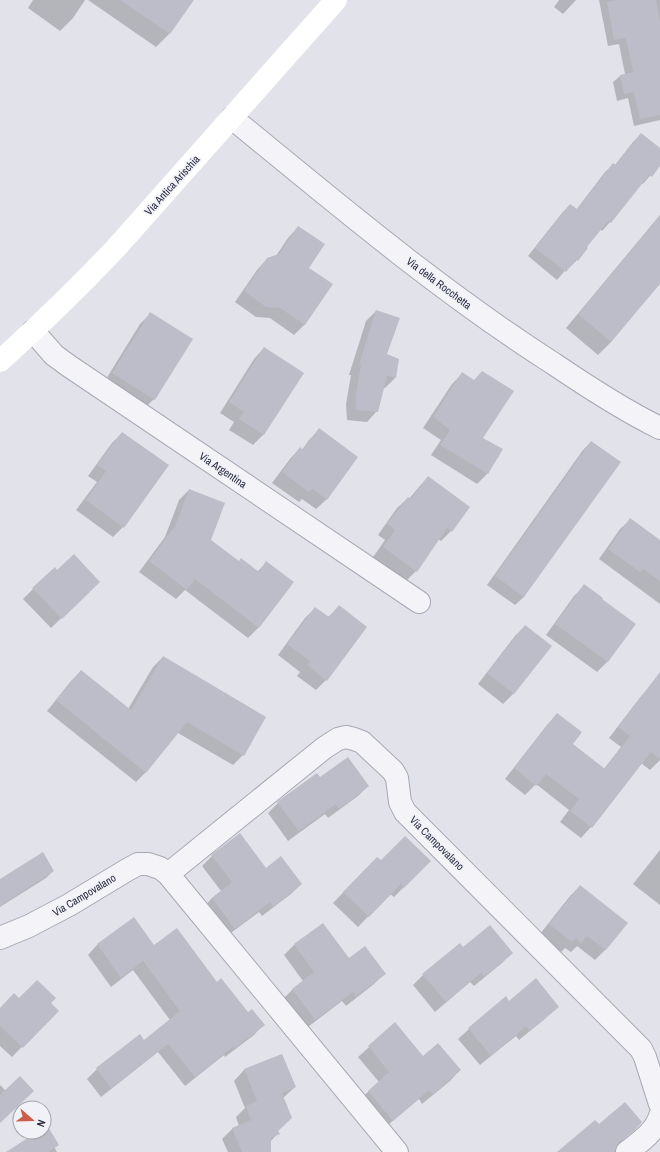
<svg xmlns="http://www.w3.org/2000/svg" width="660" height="1152" viewBox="0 0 660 1152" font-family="'Archivo Narrow',sans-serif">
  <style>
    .shadow { fill: #0003 }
    .building { fill: #bcbdc9 }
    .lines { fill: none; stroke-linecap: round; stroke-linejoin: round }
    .minor-casing { stroke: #a7a8b4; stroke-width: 24 }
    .minor { stroke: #f4f4f8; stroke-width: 22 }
    .secondary { stroke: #fff; stroke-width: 22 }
    .labels { text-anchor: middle; stroke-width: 3.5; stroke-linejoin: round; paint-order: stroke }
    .street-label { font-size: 11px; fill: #2a2c41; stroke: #f1f2f7 }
  </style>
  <rect width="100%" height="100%" fill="#e2e2ea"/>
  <path class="shadow" d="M33,0H85L73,18L60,31L28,8Z
    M88,0H192L169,34L156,47Z
    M559,0H576L563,14L554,7Z
    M599,0H660V120L634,126L628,98L617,101L613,82L620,76L625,74L619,44L608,46Z
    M641,134L660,149V164L643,184L641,183L610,222L602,231L600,229L586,247L577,260L569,268L568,267L557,280L528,256L562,213L570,205L576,210L605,172L614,164L615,165L633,142Z
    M660,215V282L611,342L598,355L566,328Z
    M298,227L307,268L331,285L304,325L294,335L270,318L256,317L235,302L257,270L267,259L276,256L288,238Z
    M376,311L385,355L398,360L395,378L385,388H383L377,411L367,422L347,420L346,404L351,375H349L366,321Z
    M150,314L154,399L144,409L103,384L140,324Z
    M264,348L303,373L263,435L253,445L229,430L234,422L220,413L254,359Z
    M462,374L482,438L502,450L487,474L477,484L431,455L441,440L423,428L452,384Z
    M319,430L327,499L316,509L302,499L299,502L272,483L290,459L300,448L302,450L309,440Z
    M122,433L123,527L113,537L76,510L97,482L88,476L112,443Z
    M591,442L524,597L515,605L487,585L583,450Z
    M428,477L451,531L441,541L438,539L416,571L406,581L373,557L385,540L378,535L397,508L408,498L409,499L418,488Z
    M189,490L210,540L239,562L257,572L267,562L259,627L248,638L185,590L176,599L139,572L165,537L179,500Z
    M630,520L660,541V604L599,559L620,529Z
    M57,571L99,582L51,628L23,599L33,589Z
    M584,586L634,624L607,662L597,672L546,635L574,596Z
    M339,607L326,680L316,690L297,676L300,672L278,655L305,618L315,608L328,617Z
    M525,626L551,646L513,694L503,704L478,684L515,636Z
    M163,657L243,755L233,765L178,733L146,772L136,782L47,711L71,681L81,671L128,709L153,667Z
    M660,682V760L650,770L641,763L591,827L581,838L560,822L569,810L536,784L525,795L505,779L547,725L557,714L572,744L604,769L621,747L609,738L642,695L652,685Z
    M320,779L368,786L358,796L328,818L325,814L288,841L268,813L278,803Z
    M660,850V905L633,884Z
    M212,856L266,869L301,884L291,894L262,916L259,912L224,938L202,909L212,898L221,891L202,866Z
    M377,858L381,862L430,861L394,897L390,894L358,927L333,903Z
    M53,871L46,878L0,907V880Z
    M580,886L626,923L605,950L595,960L577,946L571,952L565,948L561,952L540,934L570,896Z
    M133,919L154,946L217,983L248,1014L263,1025L254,1035L225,1057L224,1055L185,1086L158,1052L101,1097L87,1079L97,1069L139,1035L144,1041L170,1020L133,970L111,987L88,955L97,945Z
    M323,924L349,959L384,974L374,984L346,1006L342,1001L304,1030L282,1000L292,990L303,981L284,955L294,945Z
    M463,948L512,953L502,963L474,986L470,982L435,1012L413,985L423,975Z
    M505,998L509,1002L547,1017L519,1040L516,1036L480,1065L458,1039L469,1029Z
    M19,999L49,1003L57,1011L12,1057L0,1046V1009Z
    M395,1024L423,1057L460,1070L450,1081L422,1104L419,1099L382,1130L358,1101L379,1082L358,1057Z
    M282,1055L295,1087L283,1098L277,1131L278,1133L270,1142V1152H228L222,1139L233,1128L239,1126L236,1117L245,1108L234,1081L244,1070Z
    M0,1085L6,1091L0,1122Z
    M641,1122L622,1141L615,1147L612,1152H558L599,1126Z
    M44,1128L57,1152H8L38,1132H44Z"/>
  <path class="building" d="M120,0H194L170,34Z
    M617,0H656L660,22V115L640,119L634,92L624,94L620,75L633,72L626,38L614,40L607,2Z
    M641,133L660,148V166L652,177L649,175L611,223L608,221L587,247L588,248L578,261L576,259L566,272L535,248L570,204L577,209L613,163L616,165Z
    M660,216V284L611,342L578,314Z
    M298,226L325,244L309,268L333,284L305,325L280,308L266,307L244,291L267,258L279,254Z
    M376,310L400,318L387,354L399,359L396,378L387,376L378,412L356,410V394L361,365H359Z
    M150,312L193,339L155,400L112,373Z
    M264,347L304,373L264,435L239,419L244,412L229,402Z
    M482,371L514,391L483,438L503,449L488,474L440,445L450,430L433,417L462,372L474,380Z
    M319,428L358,457L327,500L313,489L309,492L282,472L300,447L303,450Z
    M122,432L169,465L124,528L86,500L106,471L97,465Z
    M591,441L621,462L524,597L495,576Z
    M428,476L470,507L452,532L447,528L417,572L383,547L395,530L387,524L408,497L411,499Z
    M189,489L225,503L211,540L239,561L241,558L259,572L266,561L294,582L259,628L195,579L187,590L149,561L175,526Z
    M630,518L660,540V581L643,569L640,572L608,549Z
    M74,554L100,582L62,619L32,588L55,567L57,570Z
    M584,584L603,598L602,599L636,624L608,662L555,624Z
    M339,605L367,627L327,681L307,665L310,661L287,644L315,607L329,617Z
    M525,625L552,646L514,694L487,673Z
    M163,656L266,717L244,756L187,722L146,773L56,700L81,670L131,710Z
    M660,672V759L651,752L592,828L570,811L579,799L546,774L536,786L514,768L557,713L582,732L573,744L605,769L630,736L618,727Z
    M348,757L369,786L339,809L336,804L299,831L277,802L317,773L320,777Z
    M240,833L266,868L281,856L302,884L273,907L270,902L235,929L212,898L232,882L211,855Z
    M405,836L431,861L404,888L401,884L369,917L343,892L377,857L381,860Z
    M43,852L54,871L0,906V879Z
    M580,885L628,923L606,950L587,936L581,943L576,938L572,942L549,924Z
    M134,917L154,945L177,928L217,982L221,978L248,1012L252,1009L265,1025L235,1048L234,1046L195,1077L168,1044L111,1088L96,1068L140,1034L144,1040L180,1011L143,961L121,978L97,944Z
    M323,923L349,958L365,946L386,974L356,996L353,992L315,1020L292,989L314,972L294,944Z
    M490,925L513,953L484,977L481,973L446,1002L422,974L460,943L463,947Z
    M536,978L559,1007L530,1031L526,1026L491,1056L468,1028L506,996L509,1001Z
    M37,980L56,998L51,1003L59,1011L23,1048L0,1026V1008L14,993L19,998Z
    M395,1022L423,1056L438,1043L461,1070L433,1094L429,1090L393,1121L368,1091L389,1072L368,1046Z
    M282,1054L296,1087L282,1093L292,1118L278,1131L280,1134L271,1138V1152H242L232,1128L251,1120L246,1106L257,1101L244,1069Z
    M20,1076L34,1091L0,1123V1095Z
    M625,1102L642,1122L634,1131L619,1142L616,1147L615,1152H557L595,1120L599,1124Z
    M47,1125L59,1145L48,1152H6L37,1132H44V1127Z"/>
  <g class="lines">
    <defs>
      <path id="minor" d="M232,118C337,204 440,291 554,364C588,387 623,410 660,428
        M33,331L54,355L69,366L419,602
        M168,874L324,748L338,739L346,737L354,739L362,742L393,771L397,778L400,802L405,812L641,1049L645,1057L660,1104
        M0,938L29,926L69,905L127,870L138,864H148L160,868L168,874L397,1152
        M627,1152C640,1142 655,1132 660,1116"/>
    </defs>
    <use href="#minor" class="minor-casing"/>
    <use href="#minor" class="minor"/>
    <path class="secondary" d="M0,361C40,325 79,287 116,248L336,0"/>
  </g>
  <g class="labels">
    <g class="street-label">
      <text transform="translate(172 185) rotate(-48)" y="4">Via Antica Arischia</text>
      <text transform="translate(439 283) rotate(37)" y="4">Via della Rocchetta</text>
      <text transform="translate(223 470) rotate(34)" y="4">Via Argentina</text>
      <text transform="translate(437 843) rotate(45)" y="4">Via Campovalano</text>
      <text transform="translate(84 895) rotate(-31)" y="4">Via Campovalano</text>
    </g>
  </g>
  <g transform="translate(32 1120) rotate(110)"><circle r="19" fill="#f1f2f7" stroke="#a1a3ae"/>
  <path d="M0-3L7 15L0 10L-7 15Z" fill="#ca5e4b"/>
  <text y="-6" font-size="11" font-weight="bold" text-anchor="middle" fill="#2a2c41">N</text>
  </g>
</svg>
